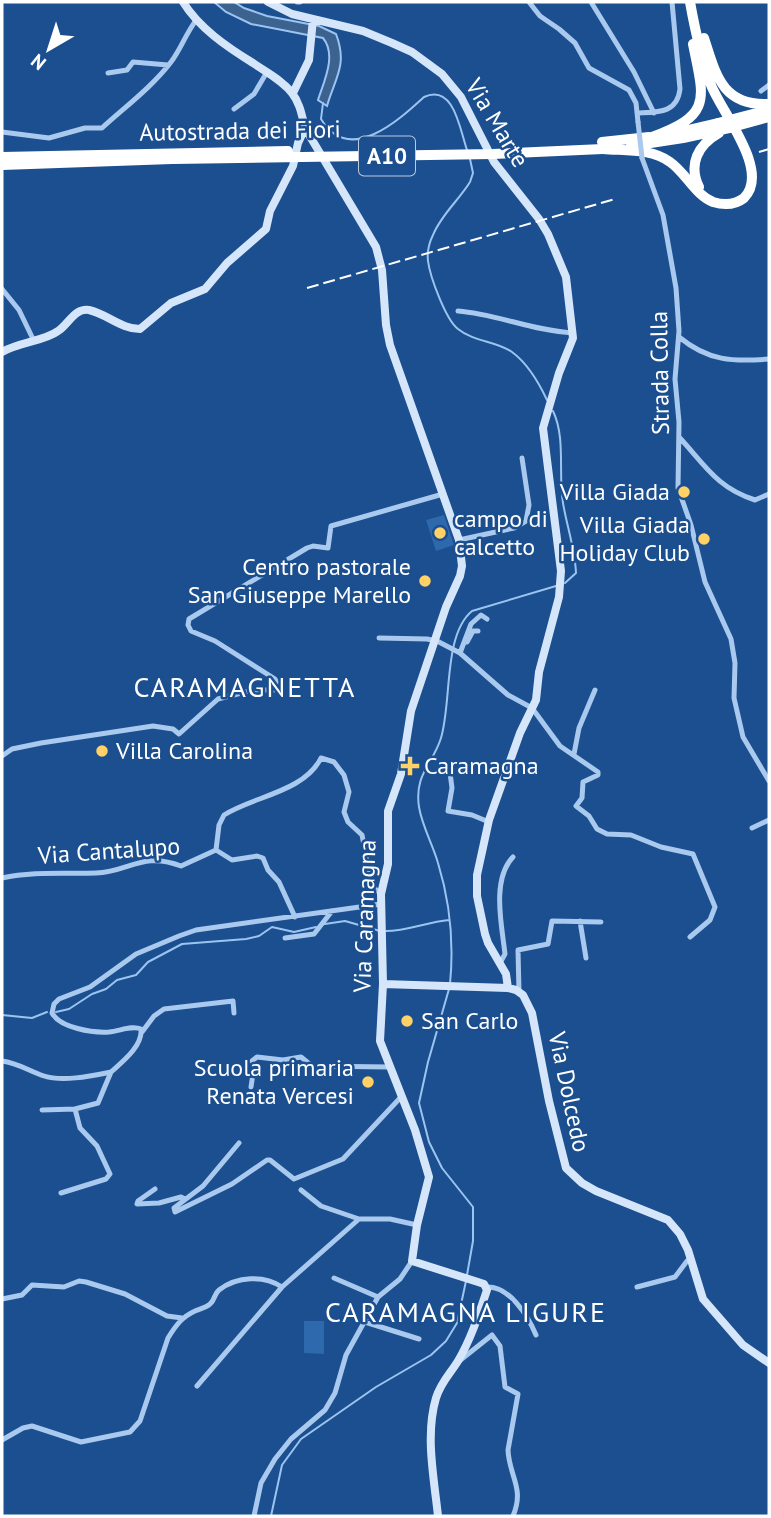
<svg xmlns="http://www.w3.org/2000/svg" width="771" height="1518" viewBox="0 0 771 1518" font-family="'PT Sans',sans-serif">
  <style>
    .green { fill: #2e69ad }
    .water { fill: #3c6290; stroke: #9cc4f0; stroke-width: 2 }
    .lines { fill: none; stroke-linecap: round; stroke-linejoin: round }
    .stream { stroke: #9cc4f0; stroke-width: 2 }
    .street { stroke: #a9c9ee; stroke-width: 5 }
    .secondary { stroke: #d6e6fa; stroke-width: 8 }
    .highway { stroke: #fff; stroke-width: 10 }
    .rail { stroke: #fff; stroke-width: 2; stroke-dasharray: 12 5; stroke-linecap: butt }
    .street-bridge { stroke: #a9c9ee; stroke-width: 5 }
    .highway-bridge { stroke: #fff; stroke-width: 10 }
    .poi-dot { fill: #ffd166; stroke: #1b4f8f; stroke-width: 2.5 }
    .labels { text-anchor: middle; stroke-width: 5; stroke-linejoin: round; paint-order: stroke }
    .shield { fill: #1b4f8f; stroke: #bbcadd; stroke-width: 2 }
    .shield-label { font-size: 23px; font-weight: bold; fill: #fff }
    .street-label { font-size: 24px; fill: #fff; stroke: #1b4f8f }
    .poi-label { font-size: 24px; fill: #fff; stroke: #1b4f8f; text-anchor: end }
    .quarter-label { font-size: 28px; letter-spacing: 2px; fill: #fff; stroke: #1b4f8f }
  </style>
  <rect width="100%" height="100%" fill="#1b4f8f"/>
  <path class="green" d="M444,515L454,545L436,551L426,520Z
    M304,1321H324V1354L304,1353Z"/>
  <path class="water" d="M214,2H234L244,8L267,16L319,26L336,34C348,65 335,78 327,106L318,100C324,81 337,55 323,38L251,24L226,12Z"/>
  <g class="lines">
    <path class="stream" d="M323,103L321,119C349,166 399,120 424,97C454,83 460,130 467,150
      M470,159L473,173L470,182C459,200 441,215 433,235C429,243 427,252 428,261C430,277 446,320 458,329C474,342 496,341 512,352C527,363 539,383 547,400
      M553,411C566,438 558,474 563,503C567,527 575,549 576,573L565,583
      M325,924L345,921L380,931
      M386,931C407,931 427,922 449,920
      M450,984C454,943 450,902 438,863C433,845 422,826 419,807C414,774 433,764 441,738C452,702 443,635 472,611L556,586
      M449,989L428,1062L419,1103L429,1142L442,1168L473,1207V1241L467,1275
      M56,1012L69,1009L92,994L106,989L117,980L136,975L148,962L182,944L246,939L259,936L272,927L294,932L316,927
      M2,1015L32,1018L47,1012
      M271,1516L282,1465L301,1439L376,1387L431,1355L446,1341L457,1323L466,1281"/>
    <path class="street" d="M297,2H300
      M529,2L540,16L559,29L575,43L589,68L629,90L636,103L638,122
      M591,2L634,72L654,113
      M108,73L127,70L133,62L168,65
      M761,91L769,85
      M234,109L254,94L267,72
      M637,113C657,112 677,114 680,89L672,2
      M2,132L49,138L85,128H102C125,107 152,87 171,62C181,49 186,33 197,19
      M642,158L663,215L676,288L679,331L675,379L679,422L678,488L691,525L705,582L731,639L735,663L734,698L743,737L769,781
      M2,289L19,310L33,339
      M458,311C497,314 533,331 573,333
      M679,337C708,361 733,362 769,359
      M679,437C705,465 717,488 755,500L769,494
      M459,540L514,528L526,521L529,505L522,458
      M379,638L427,639L437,641L460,653L508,695L532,708L560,746L598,772V775L583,782L582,798L576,806L589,816L597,829L607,834L631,835L661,847L693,854L715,907L710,920L690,937
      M467,642L473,631H478
      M460,653L471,624L481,615L487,619
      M574,754L579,728L595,690
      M2,756L12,749L41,743L153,726L173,729L179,734L218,699L253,690H274L278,685L275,679L215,641L191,631L188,625L189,619L307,548L313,546L328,548L331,526L443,494
      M449,765L452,788L448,811L472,815L489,822
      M752,828L769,820
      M216,850L219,825L224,815C254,796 304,792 321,758L334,762L344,775L349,792L344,812L348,822L362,835L372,886L381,894
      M2,878C33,871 64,874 96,873C129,872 143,851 181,866L216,850L232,860L257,856L263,858L268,870L279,882L295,917
      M580,921L586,958
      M285,938L314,934L332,911
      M500,963L505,954C502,926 491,880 513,857
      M519,992L518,950L548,944L552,921L601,922
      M142,1032L154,1016L164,1009L233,1001L234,1013
      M2,1061C18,1063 29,1071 44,1076C63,1082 91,1076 111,1072C122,1062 143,1046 141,1029C132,1025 120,1031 109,1032C93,1033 60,1028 52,1013L54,1004L59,999L90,987L136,954L179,936L196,930L381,904
      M251,1087L254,1067L252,1061L257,1057L283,1060L301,1057L312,1066L389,1067
      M42,1110L75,1109L98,1103L111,1072
      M239,1143L203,1186L174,1208L175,1212L232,1184L267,1160H270L294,1179L343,1159L401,1097
      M155,1189L138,1201L137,1204L159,1203L181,1197L185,1199
      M301,1190L321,1206L359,1219
      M61,1193L106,1179L110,1174L97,1146L80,1128L75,1109
      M334,1278L378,1297
      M486,1287C509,1285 528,1316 536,1335
      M637,1287L675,1277L687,1261L691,1259
      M2,1299L22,1295L32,1285L64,1287L79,1281L86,1282L125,1294L167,1316L182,1318
      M365,1322L419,1339
      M458,1362L492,1335L500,1346L505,1387L518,1394L508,1450C509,1476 525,1488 513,1516
      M197,1386L282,1287
      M2,1440L23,1428L32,1426L81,1442L130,1432L140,1421L168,1338C176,1325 182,1317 195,1311C200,1309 207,1307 210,1304C215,1300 214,1294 219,1290C237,1276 264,1275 282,1287L359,1219H390L417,1225
      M254,1516L261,1483L275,1459L291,1439L325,1410L335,1393L346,1355L378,1297L400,1279L412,1261"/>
    <path class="secondary" d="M183,2C199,28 227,47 253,63C266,72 282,80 292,93C300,103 302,116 305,128L376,247L382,270L386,325L390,345L459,540L462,566L460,576L446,607L411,711L401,774L388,811V864L381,894L383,984L380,1041L415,1130L429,1177L417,1225L412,1261L478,1282L484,1284L487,1290C479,1314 471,1339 458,1361C450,1374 441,1382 436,1398C425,1435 434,1478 438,1516
      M268,2L292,14L363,31L392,43L412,52L442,74L461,97L494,162L539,219L548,234L566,277L573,338L559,373L543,428L561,571L559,597L539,672L536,700L520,733L489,820L477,875V896L485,934L488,943L506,974L508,988
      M293,93L309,60L313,19
      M2,352C19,342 45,341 58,331C69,324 74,308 89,310C107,314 121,329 140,329L171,303L205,289L227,263L266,229L270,211L293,166L298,143L305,128
      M383,984L508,988L516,990L523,995L532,1013L549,1101L566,1168L582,1183L596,1191L668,1220L680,1234L688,1250L703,1299L743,1345L769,1363"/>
    <path class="highway" d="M704,38C716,75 722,106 769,104
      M675,133L718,123
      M652,137C713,115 704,99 693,44
      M602,142L649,137
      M631,146L683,138L729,128
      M603,149C625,151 651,148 670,162C686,173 695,195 713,202C723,205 735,205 744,198C771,171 722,113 711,85C701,58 695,30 690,2
      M2,157L288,151
      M2,165L172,159
      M699,187C688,164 698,145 719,133"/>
    <path class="rail" d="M759,152L769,149
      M307,288L615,199"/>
    <path class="street-bridge" d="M638,122L642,158"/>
    <path class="highway-bridge" d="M718,123L769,110
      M729,128L769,117
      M172,159L493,154L603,149"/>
  </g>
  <g class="poi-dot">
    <circle cx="684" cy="492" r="7"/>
    <circle cx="440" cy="533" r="7"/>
    <circle cx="704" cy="539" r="7"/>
    <circle cx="425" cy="581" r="7"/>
    <circle cx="102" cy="751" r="7"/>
    <path d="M406.5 755.5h7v7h7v7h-7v7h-7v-7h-7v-7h7z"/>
    <circle cx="407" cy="1021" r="7"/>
    <circle cx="368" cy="1082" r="7"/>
  </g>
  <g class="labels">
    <rect class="shield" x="359" y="136.5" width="56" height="39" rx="5"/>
    <g class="shield-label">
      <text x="387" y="164">A10</text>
    </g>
    <g class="street-label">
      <text transform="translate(497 123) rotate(59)" y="8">Via Marte</text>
      <text transform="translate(240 131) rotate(-1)" y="8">Autostrada dei Fiori</text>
      <text transform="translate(660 373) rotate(-91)" y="8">Strada Colla</text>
      <text transform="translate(109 851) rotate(-4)" y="8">Via Cantalupo</text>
      <text transform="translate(365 916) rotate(-88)" y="8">Via Caramagna</text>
      <text transform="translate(569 1092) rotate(78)" y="8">Via Dolcedo</text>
    </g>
    <g class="poi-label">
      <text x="670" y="500">Villa Giada</text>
      <text x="454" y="527" text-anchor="start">campo di<tspan x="454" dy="28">calcetto</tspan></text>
      <text x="690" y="533">Villa Giada<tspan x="690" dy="28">Holiday Club</tspan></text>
      <text x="411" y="575">Centro pastorale<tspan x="411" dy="28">San Giuseppe Marello</tspan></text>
      <text x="116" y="759" text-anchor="start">Villa Carolina</text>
      <text x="424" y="774" text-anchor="start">Caramagna</text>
      <text x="421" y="1029" text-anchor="start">San Carlo</text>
      <text x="354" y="1076">Scuola primaria<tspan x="354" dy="28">Renata Vercesi</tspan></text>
    </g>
    <g class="quarter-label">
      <text x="245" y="697">CARAMAGNETTA</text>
      <text x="466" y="1322">CARAMAGNA LIGURE</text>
    </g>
  </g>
  <rect width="771" height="1518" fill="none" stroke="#ffffff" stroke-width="7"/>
  <g transform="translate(49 49) rotate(219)" stroke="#1b4f8f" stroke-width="5" paint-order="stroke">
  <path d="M0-5L12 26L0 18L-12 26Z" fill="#ffffff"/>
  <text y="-10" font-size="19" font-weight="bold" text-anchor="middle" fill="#ffffff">N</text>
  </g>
</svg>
